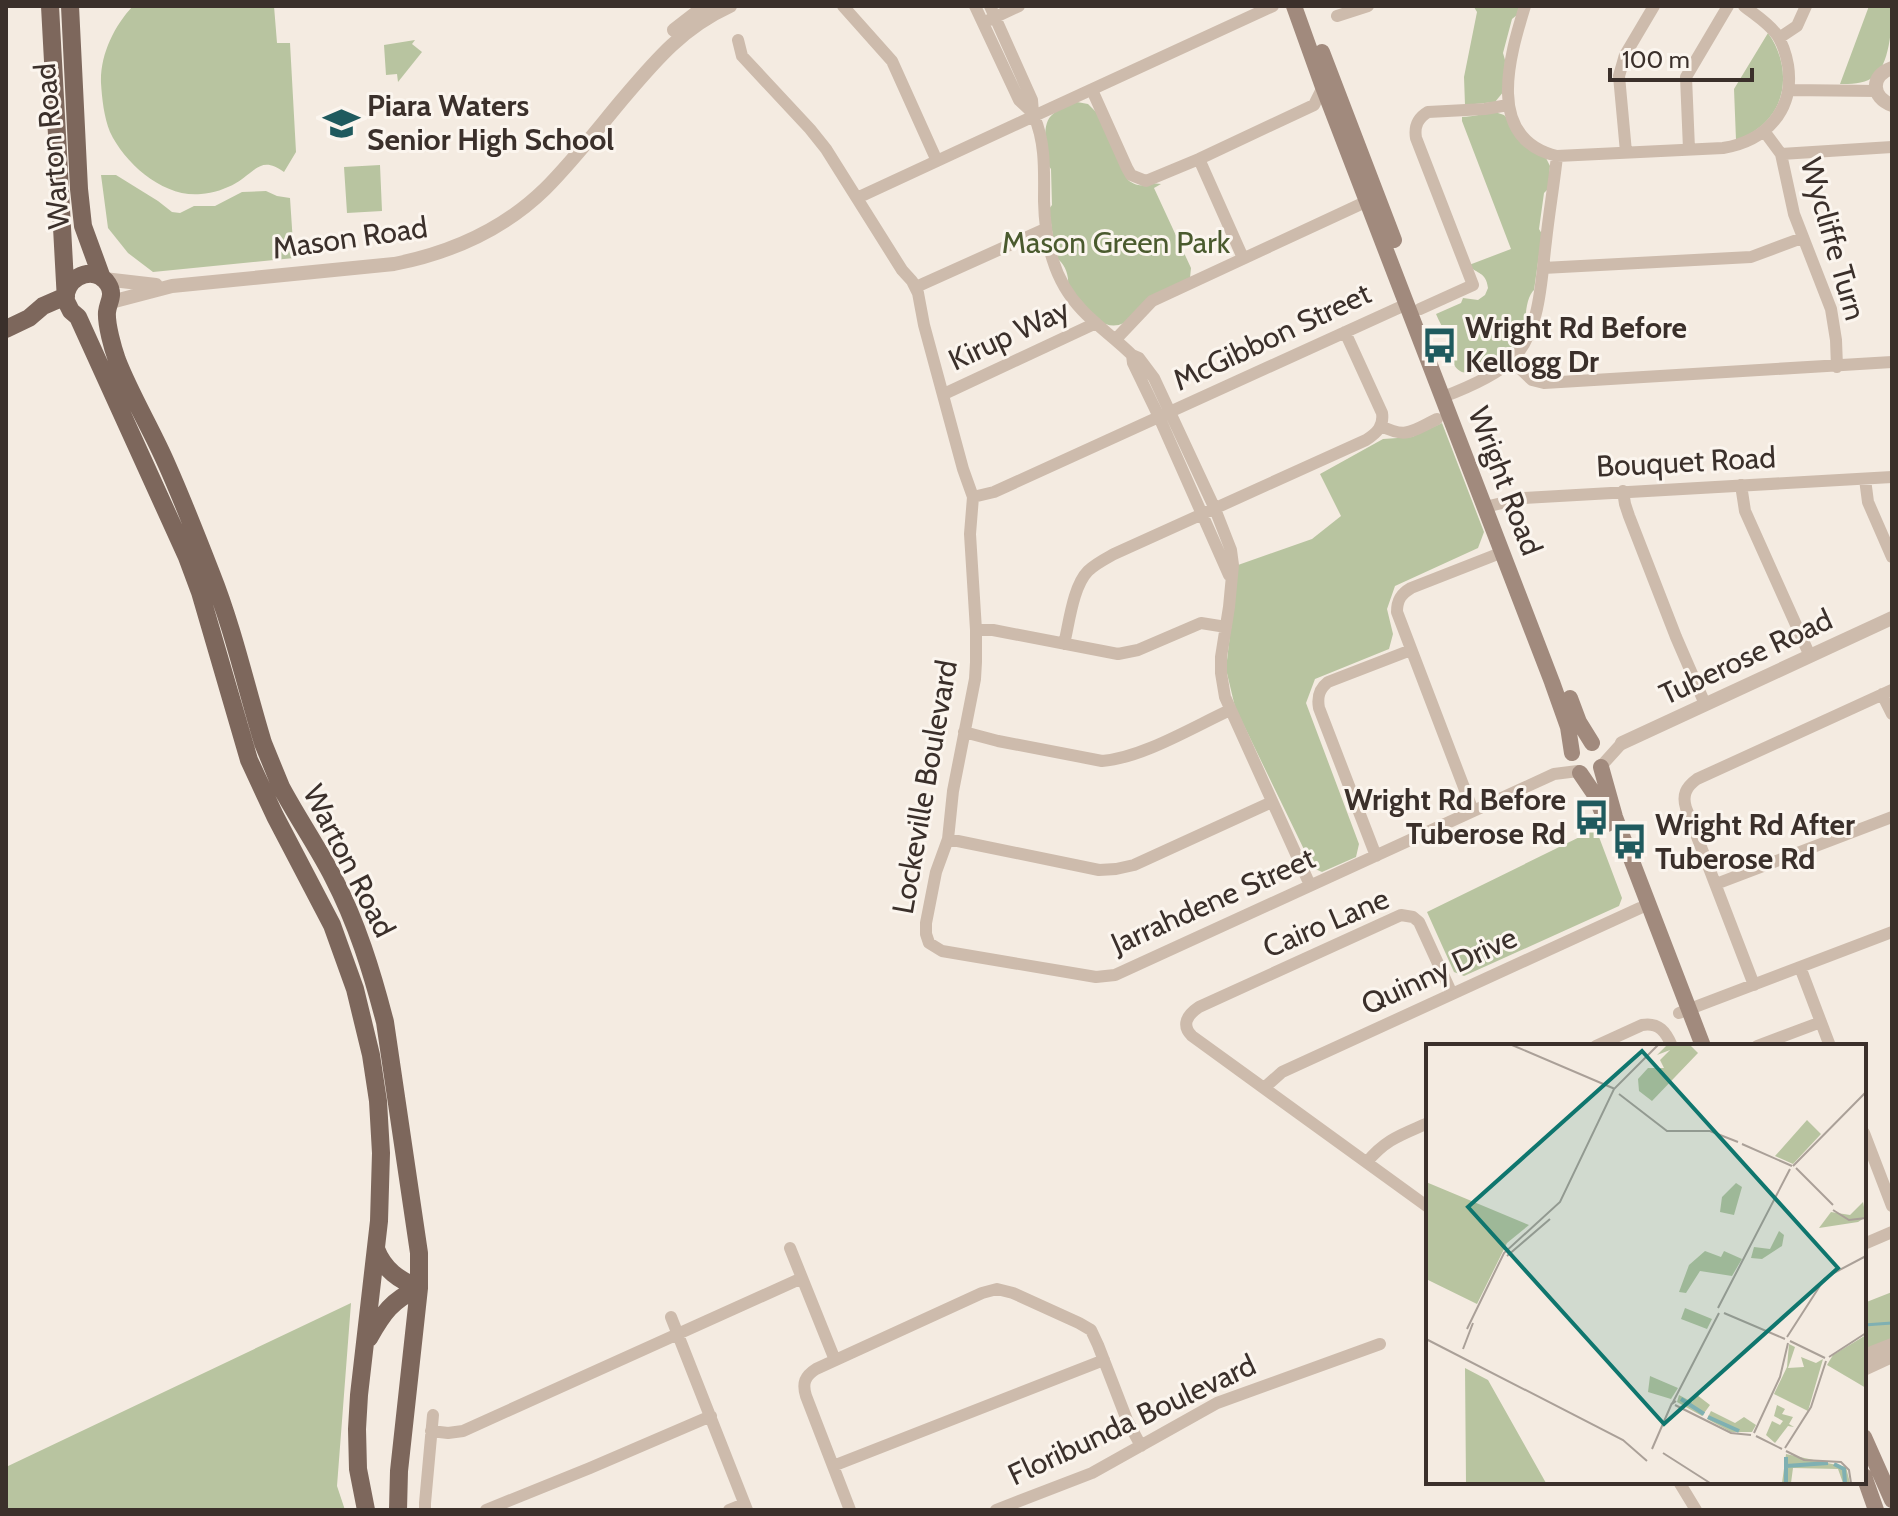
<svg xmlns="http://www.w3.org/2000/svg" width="1898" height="1516" viewBox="0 0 1898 1516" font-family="Cabin,sans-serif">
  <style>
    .green { fill: #b8c4a0 }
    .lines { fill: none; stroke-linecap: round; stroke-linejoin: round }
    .stream { stroke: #7fb0b2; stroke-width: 3 }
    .minor { stroke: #cdbbac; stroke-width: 12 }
    .tertiary { stroke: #cdbbac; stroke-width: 14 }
    .secondary { stroke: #a18a7d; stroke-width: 16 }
    .primary { stroke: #7d675c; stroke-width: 18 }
    .labels { text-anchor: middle; stroke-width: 6; stroke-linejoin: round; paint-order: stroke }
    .poi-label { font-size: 30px; font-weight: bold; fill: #3b302b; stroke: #fbf5ee; text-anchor: start }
    .street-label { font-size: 30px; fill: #3b302b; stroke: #fbf5ee }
    .park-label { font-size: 30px; fill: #4a5a2e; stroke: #fbf5ee }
    .inset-river { fill: none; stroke: #7fb0b2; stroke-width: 4 }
    .inset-road { fill: none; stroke: #aaa098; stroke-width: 2 }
    .view { fill: #0f766e; fill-opacity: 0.15; stroke: #0f766e; stroke-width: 4 }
    .inset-edge { fill: none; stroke: #3b302b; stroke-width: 4 }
  </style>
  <rect width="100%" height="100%" fill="#f4ebe1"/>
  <path class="green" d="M133,6H274L277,43H290L296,152L284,172C261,155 255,172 236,183C226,189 213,193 201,194C164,198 125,164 110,132C104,117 102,99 101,83C100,55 114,26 133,6Z
    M1450,6H1519L1517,15L1512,19L1503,53L1505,60L1504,91L1495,102L1465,105L1464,77L1477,12L1474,7L1450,8Z
    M1869,6H1892C1892,26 1890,67 1872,78C1863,84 1850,84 1840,84Z
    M1768,33C1791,65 1789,110 1753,132C1748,135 1741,138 1736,140L1734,89Z
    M415,40L412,44L422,52L398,82L397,74L386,75L384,45Z
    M1077,102L1088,104L1096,112L1128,180C1142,191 1149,181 1161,184L1154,188L1191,268L1190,278L1124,323C1099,335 1080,301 1068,283C1069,275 1064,262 1056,258L1049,209L1052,205L1051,169L1048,165C1047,150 1040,124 1053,114C1059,108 1069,105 1077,102Z
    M1495,112L1504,115L1546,158L1550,166L1548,189L1544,193L1539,229L1542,234L1534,290C1527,296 1524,317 1527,325C1523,335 1518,345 1511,353C1505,360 1470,378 1460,371C1449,364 1451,348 1447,337C1444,329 1439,322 1436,314L1461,303L1463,298L1478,300L1485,295L1488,288C1486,271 1477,275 1469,265L1511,249L1462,121V117C1474,117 1483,113 1495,112Z
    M380,165L382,211L347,213L344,167Z
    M101,175H116L158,201L172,212L180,213L194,206H215L242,192L266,191L277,196L290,198L294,258L153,272L128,253L108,228Z
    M1442,423L1484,532L1478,548L1395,586L1387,609L1393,634L1389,649L1315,679L1306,703L1359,844L1356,857L1322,872L1313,868L1235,707L1226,669L1238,565L1312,539L1341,516L1320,474L1383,439L1412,437Z
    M1596,829L1622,898L1619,906L1464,976L1454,972L1427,912Z
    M1892,1292V1342L1864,1352V1303Z
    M351,1303L337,1486L345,1510H6V1467Z"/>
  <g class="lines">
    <path class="stream" d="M1864,1325L1892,1323"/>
    <path class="minor" d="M843,6L892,61L937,161
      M975,6L1019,100L1033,113
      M990,6L1032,100L1033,113
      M1273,6L1034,116C1046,144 1044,172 1044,201C1045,241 1053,280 1082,310C1097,326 1116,339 1132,355L1139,358L1154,378L1215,509L1231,550L1233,565L1229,607L1221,657V673L1225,697L1310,885
      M1525,6C1510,55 1484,139 1557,156L1723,148C1766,141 1795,110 1788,65C1786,54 1783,44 1777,35C1769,23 1755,15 1744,6
      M1337,16L1368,6
      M989,20L1019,6
      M1779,38L1797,26L1806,6
      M738,40L742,56L810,129L826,149L902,270L912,281L918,293L924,325L963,469L973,497L970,534L976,630V662L975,679L953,791L948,839L936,872L926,923V934L929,943L942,951L1096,977L1115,975L1554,774L1578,771
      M1092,90L1127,168L1131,175L1146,181L1199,159L1314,105L1323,87
      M1789,90L1877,91
      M1764,131L1781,154L1794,214L1831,309L1836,340L1837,367
      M1689,149L1686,77L1728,6
      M1626,152L1619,76L1625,55L1654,6
      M1781,154L1892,147
      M1199,159L1243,258
      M857,198L1034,116L1033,113
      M1543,268L1751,257L1802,238
      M916,287L1045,229
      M1420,309L1473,285L1416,138C1414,126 1418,118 1428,112L1485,109L1508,105
      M1116,339L1152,301L1374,198
      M1132,355L1133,363L1159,417L1229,575
      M1511,360L1532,380L1544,383L1892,362
      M944,394L1096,323
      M1443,397C1464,389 1497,375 1513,359C1541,329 1541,280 1546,241C1549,213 1554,184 1557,156
      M1381,426C1407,439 1412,431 1437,419
      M1865,479L1868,502L1892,557
      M1741,485L1745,511L1810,656
      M1623,491L1625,504L1629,516L1676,637L1705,704
      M973,497L994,492L1407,304
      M1485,507L1523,498L1892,477
      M976,630H993L1118,654L1138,650L1201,623L1226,627
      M1064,644C1069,624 1073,586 1088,571C1095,564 1105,559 1114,554L1366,440C1377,433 1384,426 1382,413L1345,332
      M1882,694L1892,714
      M964,732L998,741L1102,761C1142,758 1193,727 1230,710
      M1603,764L1622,743
      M1473,811L1397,612C1397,600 1401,594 1411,588L1503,552
      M948,839L1099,870L1116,869L1134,865L1272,802
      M1376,856L1319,708C1317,697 1319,689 1328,682L1411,650
      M1716,884L1892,817
      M1800,967L1830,1046
      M1754,985L1686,808C1682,795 1686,787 1697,779L1892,690
      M1679,1013L1892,932
      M1596,1046L1642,1025C1659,1022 1666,1032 1672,1046
      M1757,1046L1821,1022
      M1264,1088L1282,1072L1640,908
      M1864,1133L1892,1206
      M1367,1162C1386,1139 1401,1135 1428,1123
      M1428,1207L1192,1036C1181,1025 1187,1015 1199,1007L1401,915L1413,917L1419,922L1452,994
      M1864,1244L1892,1232
      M790,1248L835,1360
      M671,1317L747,1510
      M431,1431L448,1433L463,1431L802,1278
      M833,1466L1104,1360
      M1679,1482L1696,1510
      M425,1510V1503L433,1415
      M486,1510L590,1468L711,1416
      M729,1510L744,1504
      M850,1510L806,1396C802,1383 805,1376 816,1369L982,1293L997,1289L1013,1293L1079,1323L1091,1330L1098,1345L1127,1420L1141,1446
      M996,1510L1092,1473L1217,1403L1380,1344"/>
    <path class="tertiary" d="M674,30L705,6
      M1892,68C1870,76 1871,97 1892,105
      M104,279L156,285
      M111,302L172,286L394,264C450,253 504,229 545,189C572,162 596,131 621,101C655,61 682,28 730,6
      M1622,743L1892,618
      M1864,1356L1892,1345
      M1864,1369L1892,1356"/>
    <path class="secondary" d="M1294,6L1323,87L1552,682L1568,727L1572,753
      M1322,52L1394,240
      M1570,698L1579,722L1592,743
      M1601,767L1615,817L1703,1046
      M1580,773L1595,795L1607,824
      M1864,1437L1892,1500
      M1864,1476L1876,1510"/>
    <path class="primary" d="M50,6L66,301L71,311L78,317L187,557L200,592L249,760L275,816L332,925L355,989L371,1055L378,1101L381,1153L379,1221L359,1395L357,1429L358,1469L366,1510
      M70,6L79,189L83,226L102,278
      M66,293C71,275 95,265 108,284C115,295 108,302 107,312C106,324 113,349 117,360C131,396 152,430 167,465C183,501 197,537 211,573C233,628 246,687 263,743L281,787C297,817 317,846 333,877C357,923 372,972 385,1022L419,1253V1288L399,1471L398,1510
      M6,329L29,318L43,306L66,296
      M376,1249C384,1270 399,1280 419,1288
      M369,1338C383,1313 392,1300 419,1288"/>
  </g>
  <defs>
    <symbol id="school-bare" viewBox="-9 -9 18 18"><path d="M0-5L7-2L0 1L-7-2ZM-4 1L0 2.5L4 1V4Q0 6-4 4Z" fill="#1f5a5e" stroke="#fbf5ee" stroke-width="2.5" paint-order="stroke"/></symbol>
    <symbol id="bus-bare" viewBox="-9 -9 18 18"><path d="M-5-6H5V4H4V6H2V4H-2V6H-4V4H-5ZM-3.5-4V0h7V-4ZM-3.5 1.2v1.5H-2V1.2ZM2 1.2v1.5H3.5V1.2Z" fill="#1f5a5e" stroke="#fbf5ee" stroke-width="2.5" paint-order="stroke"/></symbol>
  </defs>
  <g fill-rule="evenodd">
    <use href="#school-bare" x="316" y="98" width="51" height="51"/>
    <use href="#bus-bare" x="1414" y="320" width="51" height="51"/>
    <use href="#bus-bare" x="1566" y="792" width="51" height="51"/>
    <use href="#bus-bare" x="1604" y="816" width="51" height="51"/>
  </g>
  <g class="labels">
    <g class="poi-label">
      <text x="367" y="116">Piara Waters<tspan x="367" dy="34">Senior High School</tspan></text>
      <text x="1465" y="338">Wright Rd Before<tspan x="1465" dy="34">Kellogg Dr</tspan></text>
      <text x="1566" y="810" text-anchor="end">Wright Rd Before<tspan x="1566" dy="34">Tuberose Rd</tspan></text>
      <text x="1655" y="835">Wright Rd After<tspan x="1655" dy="34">Tuberose Rd</tspan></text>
    </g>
    <g class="street-label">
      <text transform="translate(52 146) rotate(-95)" y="10">Warton Road</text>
      <text transform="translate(350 238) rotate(-8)" y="10">Mason Road</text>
      <text transform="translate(1833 239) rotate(74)" y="10">Wycliffe Turn</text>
      <text transform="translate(1009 335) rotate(-25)" y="10">Kirup Way</text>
      <text transform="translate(1272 337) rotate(-25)" y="10">McGibbon Street</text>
      <text transform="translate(1686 462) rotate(-3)" y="10">Bouquet Road</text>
      <text transform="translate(1505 481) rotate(69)" y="10">Wright Road</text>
      <text transform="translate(1746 657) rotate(-25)" y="10">Tuberose Road</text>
      <text transform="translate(925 787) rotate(-80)" y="10">Lockeville Boulevard</text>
      <text transform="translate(349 861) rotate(63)" y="10">Warton Road</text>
      <text transform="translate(1213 901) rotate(-24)" y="10">Jarrahdene Street</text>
      <text transform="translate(1326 923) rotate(-23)" y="10">Cairo Lane</text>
      <text transform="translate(1439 971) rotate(-25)" y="10">Quinny Drive</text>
      <text transform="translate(1132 1420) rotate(-25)" y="10">Floribunda Boulevard</text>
    </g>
    <g class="park-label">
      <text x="1116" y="253">Mason Green Park</text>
    </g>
  </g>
  <g transform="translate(1426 1044)">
    <rect width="440" height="440" fill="#f4ebe1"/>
    <path d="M241,1H264L272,9L226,57L213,47L212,35L222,24H238L234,16L244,6L231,11ZM381,76L395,90L367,120L349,112ZM0,138L103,181L81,199L51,260L0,235ZM310,139L316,143L308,171L294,168L296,153ZM437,158L440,173L432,178L393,184L405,168L424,171ZM353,187L358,191L356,202L336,215L325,214L328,203L344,205ZM279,207L295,213L298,207L316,215L306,232L274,227L260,249L253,248L263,221ZM259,264L286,275L281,285L255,275ZM440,291V344L401,321L407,311ZM363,300L369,303L362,324L378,323L375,313L390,319L397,315L382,367L348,350L361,323ZM39,324L62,336L120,439H40ZM224,332L252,344L245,355L222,348ZM253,351L266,358L271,351L284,361L276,372L251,358ZM351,361L359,365L356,370L367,373L363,380L368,383L362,382L349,399L340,391L346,377L354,381L357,377L348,372ZM285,367L309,379L318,373L330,381L326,388H305L281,375ZM360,410L420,423L424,439H417L412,425L367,424L365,439H356Z" fill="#b8c4a0"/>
    <path class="inset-river" d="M255,355L278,370M282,373L313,387M360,413V439M408,420L418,425L419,439M360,422L402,419"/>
    <path class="inset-road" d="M86,1L189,45M193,50L241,87H284L312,98M316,100L366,122M367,122L440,48M370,124L407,161M407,166L423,176L440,174M81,212L124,175M404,231L440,212M292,264L364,125M298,269L359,295M41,285L78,209L134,158L188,45L232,1M361,293L399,234M0,295L197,396L221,417M364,297L399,314M37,305L47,279M403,313L440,289M250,357L246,360L293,269M249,361L305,389L325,391M328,389L354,333L362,299M330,392L356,405M359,404L385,363L400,317M226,405L246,359M360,407L378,416L415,418L423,426L425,439M237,409L284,439"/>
    <path class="view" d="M216,7L412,224L238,380L42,163Z"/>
    <rect width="440" height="440" class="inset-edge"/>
  </g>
  <rect width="1898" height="1516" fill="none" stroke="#3b302b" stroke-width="16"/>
  <path d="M1610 68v12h142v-12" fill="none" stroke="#3b302b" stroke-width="4"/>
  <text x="1622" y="68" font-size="24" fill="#3b302b" stroke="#fbf5ee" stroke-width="6" paint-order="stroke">100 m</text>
</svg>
